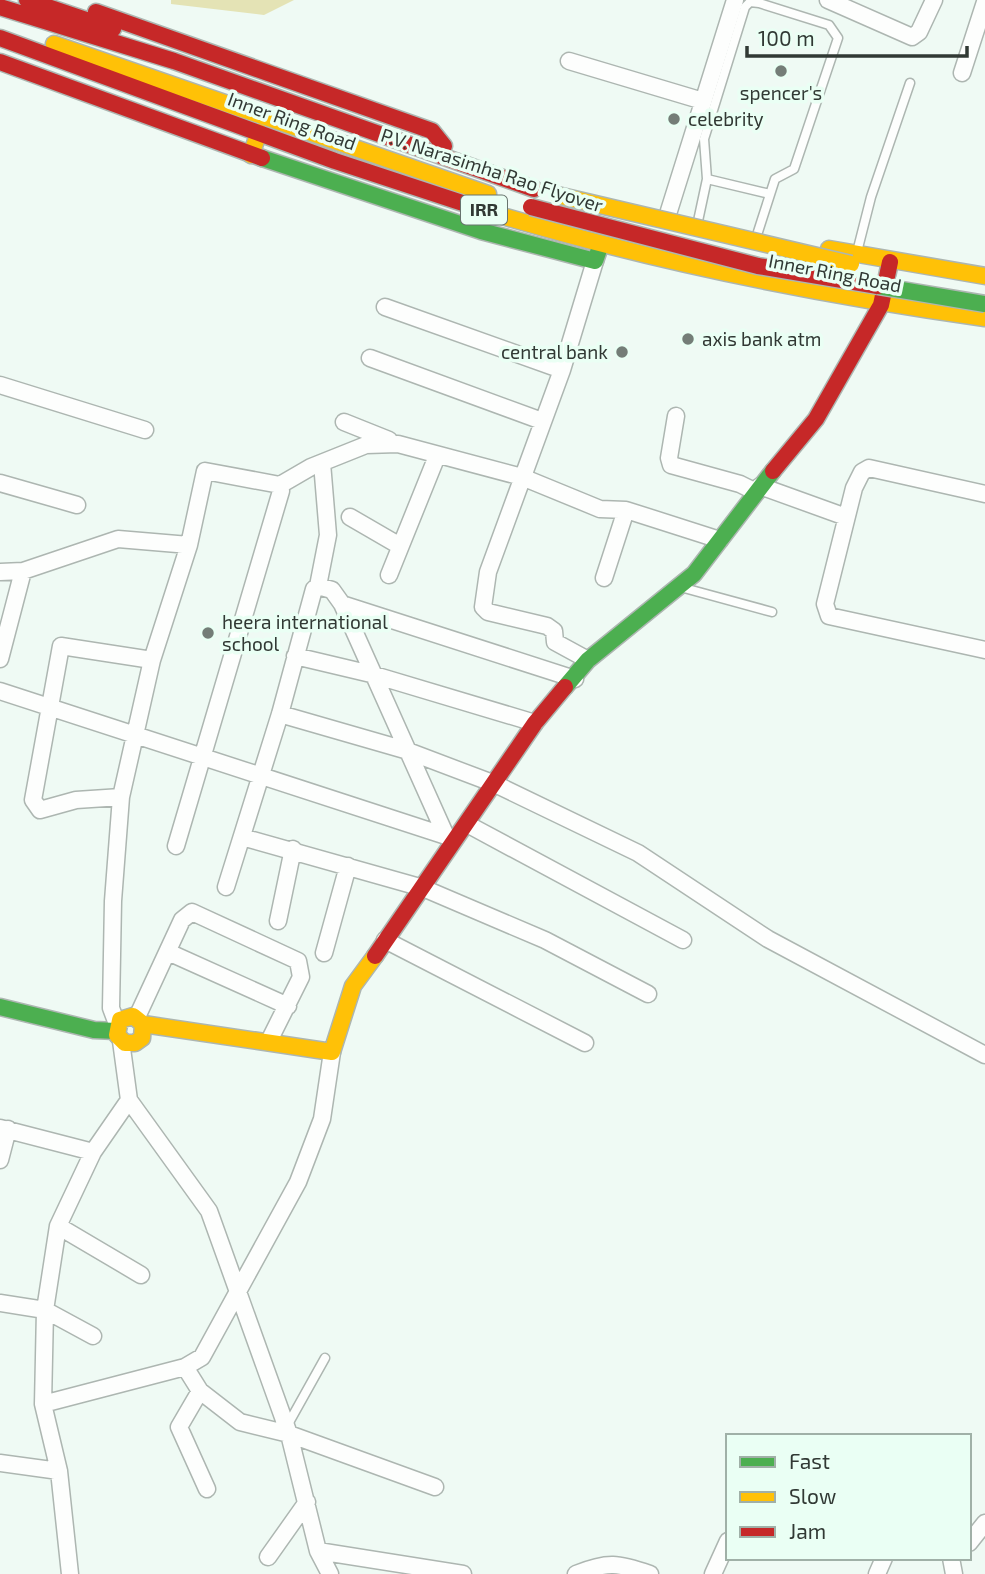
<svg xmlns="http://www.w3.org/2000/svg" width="985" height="1574" viewBox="0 0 985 1574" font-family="'Exo 2',sans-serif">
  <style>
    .grass { fill: #e4e3b5 }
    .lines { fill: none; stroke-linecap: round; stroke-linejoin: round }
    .lane-casing { stroke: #adb6b1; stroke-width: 11 }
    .street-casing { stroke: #adb6b1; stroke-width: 19 }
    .fast-casing { stroke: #adb6b1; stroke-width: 19 }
    .slow-casing { stroke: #adb6b1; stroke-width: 19 }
    .jam-casing { stroke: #adb6b1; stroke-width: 19 }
    .lane { stroke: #fdfefd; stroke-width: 8 }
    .street { stroke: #fdfefd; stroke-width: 16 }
    .fast { stroke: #4caf50; stroke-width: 16 }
    .slow { stroke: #ffc107; stroke-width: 16 }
    .jam { stroke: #c62828; stroke-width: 16 }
    .fast-bridge-casing { stroke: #adb6b1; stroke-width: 19; stroke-linecap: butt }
    .slow-bridge-casing { stroke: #adb6b1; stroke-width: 19; stroke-linecap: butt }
    .jam-bridge-casing { stroke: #adb6b1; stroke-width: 19; stroke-linecap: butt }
    .fast-bridge { stroke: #4caf50; stroke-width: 16 }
    .slow-bridge { stroke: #ffc107; stroke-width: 16 }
    .jam-bridge { stroke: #c62828; stroke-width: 16 }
    .poi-dot { fill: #747d77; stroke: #eafff4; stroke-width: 2.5 }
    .labels { text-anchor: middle; stroke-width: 7; stroke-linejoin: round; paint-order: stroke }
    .shield { fill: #eafff4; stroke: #68746e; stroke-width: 2 }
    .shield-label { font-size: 18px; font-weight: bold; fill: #313934 }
    .poi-label { font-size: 19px; fill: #313934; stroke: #eafff4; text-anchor: start }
    .street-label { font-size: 19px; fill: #313934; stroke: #eafff4 }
  </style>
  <rect width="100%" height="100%" fill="#effaf4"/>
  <path class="grass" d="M171,0H294L264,15L171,4Z"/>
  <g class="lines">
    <defs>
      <path id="lane" d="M707,179L770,194
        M698,221L707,179L704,139L745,7L750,2L759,3L829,25L838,38L794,169L775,179L757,235
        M857,252L871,197L910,83
        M684,588L772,612
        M287,1426L325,1358"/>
      <path id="street" d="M828,0L912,37L919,32L934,0
        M569,61L703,101
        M962,73L985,2
        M668,214L735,0
        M385,307L562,370
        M370,358L542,421
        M0,385L145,430
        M676,416L669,458L671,465L740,484L756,492
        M344,422L389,440
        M0,483L77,505
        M760,486L846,517
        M985,494L869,468L862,472L854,488L825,604L829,616L985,650
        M350,517L400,546
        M0,572L23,571L118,539L189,545
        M389,575L437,456
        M604,578L626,510
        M318,586L328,535L322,463
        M342,604L575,679
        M295,656L371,674L535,723
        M0,659L23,571
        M588,660L555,642L554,631L547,626L488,612L483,607L488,572L562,370L595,261
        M0,691L452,838
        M280,714L405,750L495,784L638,853L768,939L985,1055
        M121,797L76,800L40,810L33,800L61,646L152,660
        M467,824L683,940
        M242,837L423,888L545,940L648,994
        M176,846L281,491L280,485
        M226,887L280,714L314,589L318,586L332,590L342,604L446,836
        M278,921L293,849
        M385,940L585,1043
        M168,952L288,1006
        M324,953L348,866
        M137,1017L182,920L192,912L298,961L301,977L269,1041
        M117,1024L111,1008L113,901L121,797L152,660L189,545L205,471L280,485L311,467L366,445L398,444L522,477L600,509L626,510L720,540
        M121,1041L129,1100L209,1211L289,1434L318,1551L330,1574
        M0,1128L93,1152
        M0,1160L8,1129
        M58,1226L141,1275
        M0,1303L45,1310L93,1336
        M185,1367L200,1391L240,1422L289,1434L435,1487
        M200,1391L179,1427L207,1489
        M43,1404L185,1367L202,1357L298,1182L322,1119L332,1052
        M0,1463L59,1471
        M969,1543L985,1523
        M318,1551L463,1574
        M268,1557L307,1502
        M951,1558L954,1574
        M70,1574L59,1471L43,1404L45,1310L58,1226L93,1152L129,1100
        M576,1574C608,1561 618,1563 650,1574
        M713,1574L728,1541
        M877,1574L884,1558"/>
      <path id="fast" d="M262,158L481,231L595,261L601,244
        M565,687L588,660L694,574L773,471
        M0,1007L94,1030L116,1031"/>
      <path id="slow" d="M54,44L488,194
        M251,155L259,132
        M499,215C658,263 821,295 985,318
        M829,249L985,276
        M143,1024L142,1038L135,1043H125L117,1035L120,1020L133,1016L143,1024L332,1052L353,986L375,956"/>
      <path id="jam" d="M27,0L113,29
        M0,7L174,61L534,189
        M96,12L432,131L444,146
        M0,38L335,161L499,215
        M0,62L262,158
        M773,471L816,419L881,305L890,262
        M375,956L535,723L565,687"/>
    </defs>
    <use href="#lane" class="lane-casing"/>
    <use href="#street" class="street-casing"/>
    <use href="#fast" class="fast-casing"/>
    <use href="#slow" class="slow-casing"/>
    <use href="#jam" class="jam-casing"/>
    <use href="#lane" class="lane"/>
    <use href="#street" class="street"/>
    <use href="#fast" class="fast"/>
    <use href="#slow" class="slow"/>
    <use href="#jam" class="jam"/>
    <defs>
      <path id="fast-bridge" d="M878,286L985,304"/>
      <path id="slow-bridge" d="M557,195L851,264"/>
      <path id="jam-bridge" d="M531,207L758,266L878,286"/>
    </defs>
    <use href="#fast-bridge" class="fast-bridge-casing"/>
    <use href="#slow-bridge" class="slow-bridge-casing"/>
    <use href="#jam-bridge" class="jam-bridge-casing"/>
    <use href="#fast-bridge" class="fast-bridge"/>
    <use href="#slow-bridge" class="slow-bridge"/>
    <use href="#jam-bridge" class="jam-bridge"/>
  </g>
  <g class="poi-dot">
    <circle cx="781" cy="71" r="7"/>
    <circle cx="674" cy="119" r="7"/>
    <circle cx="688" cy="339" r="7"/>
    <circle cx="622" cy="352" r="7"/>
    <circle cx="208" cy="633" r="7"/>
  </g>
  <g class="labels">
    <rect class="shield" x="461" y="195.5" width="46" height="29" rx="5"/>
    <g class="shield-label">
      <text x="484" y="216">IRR</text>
    </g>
    <g class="poi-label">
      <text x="781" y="100" text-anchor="middle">spencer's</text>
      <text x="688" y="126">celebrity</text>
      <text x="702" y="346">axis bank atm</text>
      <text x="608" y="359" text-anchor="end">central bank</text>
      <text x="222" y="629">heera international<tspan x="222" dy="22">school</tspan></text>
    </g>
    <g class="street-label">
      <text transform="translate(292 121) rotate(20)" y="7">Inner Ring Road</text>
      <text transform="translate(492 170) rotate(18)" y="7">P.V. Narasimha Rao Flyover</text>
      <text transform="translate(835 273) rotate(11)" y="7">Inner Ring Road</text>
    </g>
  </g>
  <rect x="726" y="1434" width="245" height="126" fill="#eafff4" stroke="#a0b0a7" stroke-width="2"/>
  <rect x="740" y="1457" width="35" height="10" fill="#4caf50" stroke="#a0b0a7" stroke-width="2"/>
  <text x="789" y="1469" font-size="21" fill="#313934">Fast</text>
  <rect x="740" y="1492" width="35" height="10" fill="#ffc107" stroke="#a0b0a7" stroke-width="2"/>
  <text x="789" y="1504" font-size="21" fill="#313934">Slow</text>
  <rect x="740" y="1527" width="35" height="10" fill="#c62828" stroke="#a0b0a7" stroke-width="2"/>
  <text x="789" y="1539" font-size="21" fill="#313934">Jam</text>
  <path d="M747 46v10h220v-10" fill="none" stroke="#313934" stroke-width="3.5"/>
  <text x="758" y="46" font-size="21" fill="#313934" stroke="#eafff4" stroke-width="5" paint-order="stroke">100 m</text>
</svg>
